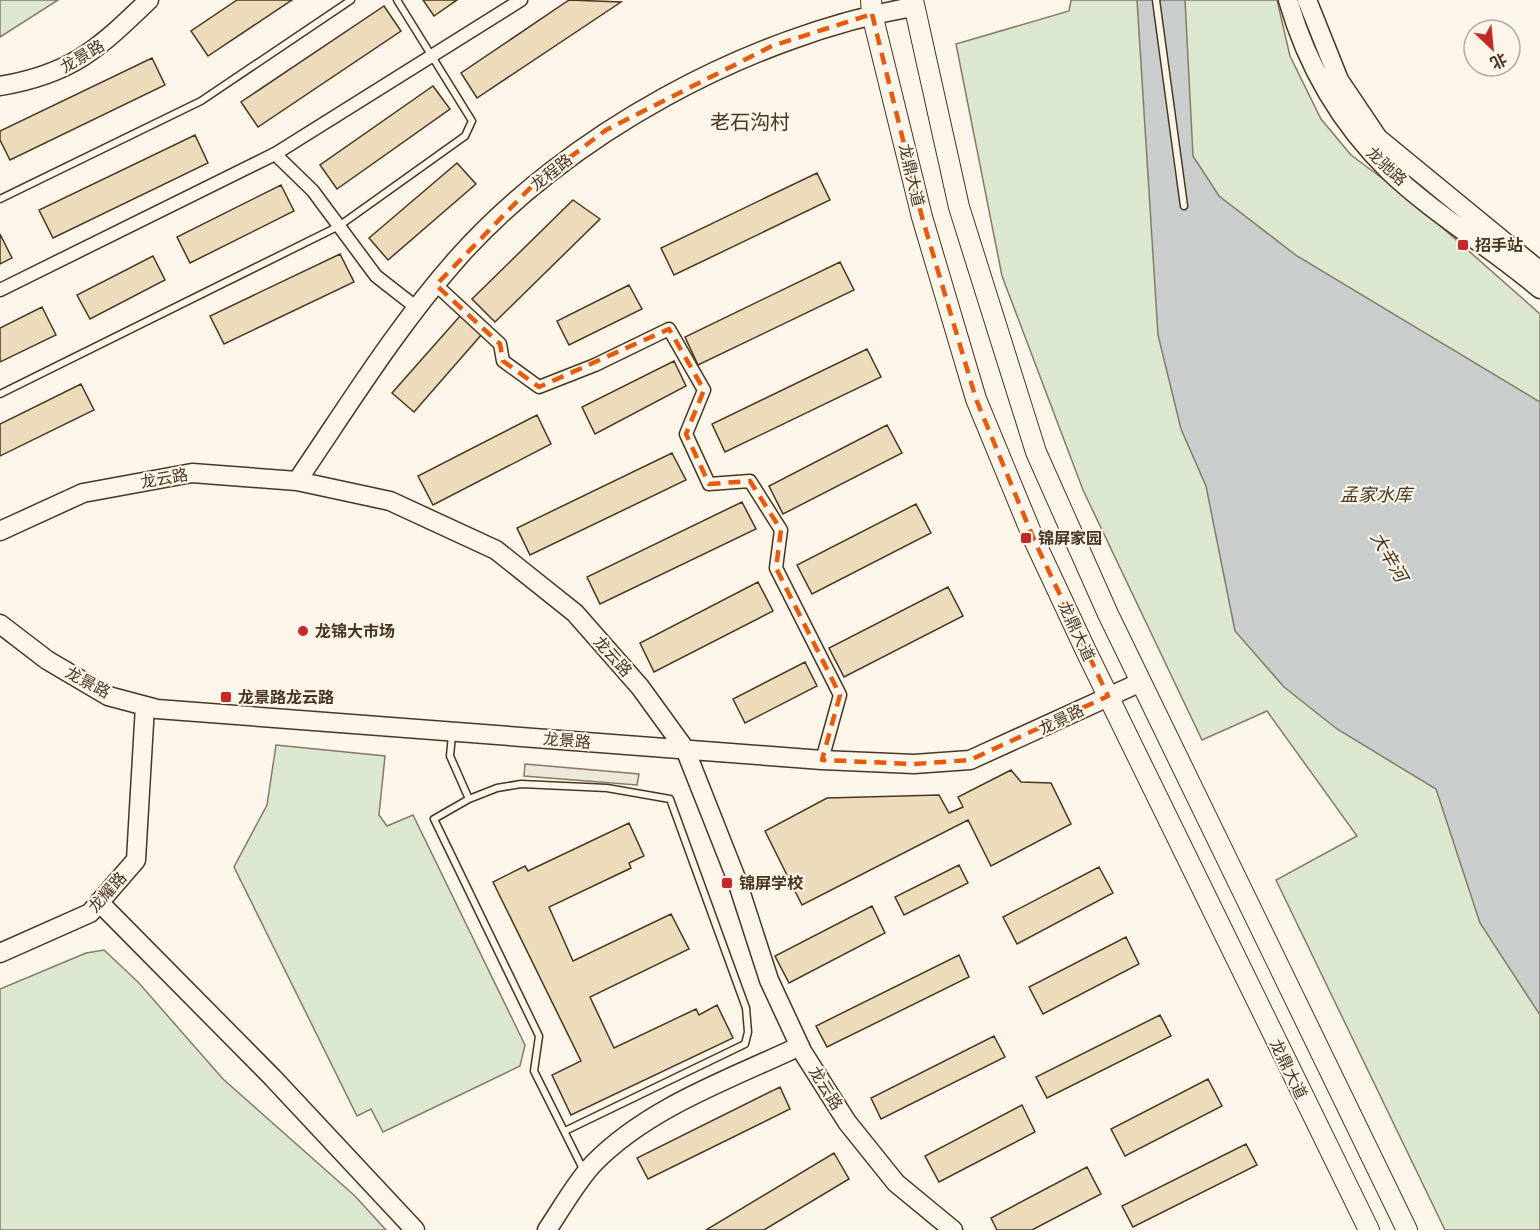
<svg xmlns="http://www.w3.org/2000/svg" width="1540" height="1230" viewBox="0 0 1540 1230" font-family="Arial,'Noto Sans SC',sans-serif">
  <style>
    .green { fill: #dce7d0; stroke: #887966; stroke-width: 1.5 }
    .parking { fill: #ede7d9; stroke: #887966; stroke-width: 1.5 }
    .water { fill: #c9cecd; stroke: #887966; stroke-width: 1.5 }
    .building { fill: #ecdcbc; stroke: #4a3520; stroke-width: 1.5 }
    .lines { fill: none; stroke-linecap: round; stroke-linejoin: round }
    .lane-casing { stroke: #4a3520; stroke-width: 9 }
    .street-casing { stroke: #4a3520; stroke-width: 15 }
    .secondary-casing { stroke: #4a3520; stroke-width: 21 }
    .primary-casing { stroke: #4a3520; stroke-width: 22 }
    .lane { stroke: #fbf6e9; stroke-width: 6 }
    .street { stroke: #fbf6e9; stroke-width: 12 }
    .secondary { stroke: #fbf6e9; stroke-width: 18 }
    .primary { stroke: #fbf6e9; stroke-width: 20 }
    .marked { fill: none; stroke: #e8590c; stroke-width: 4.5; stroke-dasharray: 12 8; stroke-linejoin: round }
    .poi-dot { fill: #c62828; stroke: #fbf6e9; stroke-width: 2 }
    .labels { text-anchor: middle; stroke-width: 4.5; stroke-linejoin: round; paint-order: stroke }
    .street-label { font-size: 16px; fill: #4a3520; stroke: #fbf6e9 }
    .poi-label { font-size: 16px; font-weight: bold; fill: #4a3520; stroke: #fbf6e9; text-anchor: start }
    .water-label { font-size: 18px; font-style: italic; fill: #4a3520; stroke: #fbf6e9 }
    .quarter-label { font-size: 20px; fill: #4a3520; stroke: #fbf6e9 }
  </style>
  <rect width="100%" height="100%" fill="#fbf6e9"/>
  <path class="green" d="M0,0H58L0,37Z
    M1071,0H1277L1290,56L1321,119L1351,155L1410,199L1540,314V1230H1445L1276,880L1357,836L1267,711L1202,740L1083,490L1002,276L956,44L1069,11Z
    M276,745L385,756L379,815L387,826L413,815L525,1045L520,1066L383,1132L371,1109L357,1116L234,867L267,805Z
    M104,950L138,982L223,1079L355,1196L386,1230H0V989L86,953Z"/>
  <path class="parking" d="M525,764L639,774L637,785L524,776Z"/>
  <path class="water" d="M1137,0H1185L1193,156L1219,196L1297,256L1540,402V1015L1480,923L1436,789L1337,729L1284,687L1235,631L1206,486L1181,429L1158,335Z"/>
  <path class="building" d="M237,0H292L208,56L191,31Z
    M423,0H457L434,16Z
    M569,0L621,2L477,98L461,73Z
    M384,6L401,31L258,127L241,102Z
    M152,58L165,85L10,160L0,140V131Z
    M433,86L450,109L337,189L320,165Z
    M195,135L208,163L53,238L39,210Z
    M457,163L476,184L388,260L369,238Z
    M817,173L830,200L674,275L661,248Z
    M281,185L294,211L190,263L177,237Z
    M573,200L600,219L495,322L472,299Z
    M0,234L12,258L0,264Z
    M340,254L354,282L224,344L210,316Z
    M153,256L165,280L90,319L77,295Z
    M840,262L854,290L698,365L685,337Z
    M629,285L642,309L569,345L557,321Z
    M42,307L56,335L0,362V328Z
    M460,316L482,334L414,412L392,393Z
    M867,349L881,377L725,452L712,424Z
    M674,361L686,386L595,434L582,407Z
    M81,384L94,410L0,456V424Z
    M537,415L551,444L433,505L418,476Z
    M887,425L902,453L783,514L769,486Z
    M672,453L686,480L530,555L517,528Z
    M742,502L756,529L600,604L587,577Z
    M916,504L931,533L812,594L797,565Z
    M758,582L773,611L654,672L640,643Z
    M948,587L963,616L844,677L829,648Z
    M805,662L817,686L745,723L733,699Z
    M1011,770L1021,782L1051,783L1071,824L991,866L968,820L802,905L765,831L827,798L939,795L949,813L963,807L958,797Z
    M629,823L644,856L629,863L631,868L549,907L573,961L671,914L689,949L590,997L614,1048L696,1009L699,1015L717,1005L733,1038L571,1115L552,1075L581,1061L493,882L525,866L528,871Z
    M959,865L968,883L904,915L895,897Z
    M1099,867L1113,893L1017,944L1003,917Z
    M872,906L885,933L789,983L775,956Z
    M1126,937L1139,964L1043,1014L1029,987Z
    M959,955L969,977L827,1047L816,1026Z
    M1160,1015L1171,1036L1047,1098L1036,1077Z
    M994,1036L1005,1057L881,1119L871,1098Z
    M1208,1079L1222,1106L1125,1156L1111,1129Z
    M780,1087L790,1109L648,1179L637,1158Z
    M1022,1105L1035,1132L939,1182L925,1156Z
    M1246,1144L1257,1165L1133,1227L1122,1206Z
    M834,1153L849,1179L764,1230H706Z
    M1087,1167L1101,1194L1032,1230H997L991,1218Z"/>
  <g class="lines">
    <defs>
      <path id="lane" d="M1156,0L1184,206
        M0,199L201,101L351,0
        M0,394L339,226L465,136L472,121L397,0
        M452,735L450,756L469,799L434,819L539,1036L534,1071L584,1171
        M469,799L497,788L521,784L607,788L670,799L746,1008L748,1032L745,1044L565,1131"/>
      <path id="street" d="M275,154L313,191L376,276L417,308
        M436,285L500,344L503,361L539,387L595,365L669,329L704,390L686,434L709,484L750,481L781,530L776,568L840,695L822,760
        M0,290L275,154L521,0"/>
      <path id="secondary" d="M1288,0C1307,66 1340,123 1389,171C1435,215 1492,248 1540,289
        M1307,0L1339,80L1378,138L1540,271
        M0,86C72,74 98,49 149,0
        M297,481C348,406 396,328 456,260C566,135 750,35 913,7
        M0,531L83,493L192,473L297,481L390,501L496,550L575,613L640,687L685,749L736,878L769,980L802,1051L847,1122L896,1183L953,1230
        M0,624L47,660L108,696L157,709L822,760L914,764L970,760L1141,682
        M99,902L273,1078L415,1230
        M0,953L90,913L136,860L145,706
        M547,1230C562,1208 576,1182 594,1163C649,1107 730,1079 800,1046"/>
      <path id="primary" d="M871,0L872,14L922,217L976,399L1035,542L1086,651L1369,1230
        M913,0L959,207L1036,452L1108,614L1407,1230"/>
    </defs>
    <use href="#lane" class="lane-casing"/>
    <use href="#street" class="street-casing"/>
    <use href="#secondary" class="secondary-casing"/>
    <use href="#primary" class="primary-casing"/>
    <use href="#lane" class="lane"/>
    <use href="#street" class="street"/>
    <use href="#secondary" class="secondary"/>
    <use href="#primary" class="primary"/>
  </g>
  <path class="marked" d="M872,14L922,217L976,399L1035,542L1108,696L970,760L914,764L822,760L840,695L776,568L781,530L750,481L709,484L686,434L704,390L669,329L539,387L503,361L500,344L436,285L532,186L606,130L772,46Z"/>
  <g class="poi-dot">
    <rect x="1457" y="239" width="12" height="12" rx="3"/>
    <rect x="1020" y="532" width="12" height="12" rx="3"/>
    <circle cx="303" cy="631" r="6"/>
    <rect x="220" y="691" width="12" height="12" rx="3"/>
    <rect x="721" y="877" width="12" height="12" rx="3"/>
  </g>
  <g class="labels">
    <g class="street-label">
      <text transform="translate(82 56) rotate(-31)" y="6">龙景路</text>
      <text transform="translate(1387 166) rotate(43)" y="6">龙驰路</text>
      <text transform="translate(551 172) rotate(-38)" y="6">龙程路</text>
      <text transform="translate(912 175) rotate(77)" y="6">龙鼎大道</text>
      <text transform="translate(164 478) rotate(-10)" y="6">龙云路</text>
      <text transform="translate(1077 631) rotate(65)" y="6">龙鼎大道</text>
      <text transform="translate(613 656) rotate(48)" y="6">龙云路</text>
      <text transform="translate(88 682) rotate(28)" y="6">龙景路</text>
      <text transform="translate(1061 719) rotate(-26)" y="6">龙景路</text>
      <text transform="translate(567 740) rotate(5)" y="6">龙景路</text>
      <text transform="translate(107 892) rotate(-48)" y="6">龙耀路</text>
      <text transform="translate(1289 1069) rotate(64)" y="6">龙鼎大道</text>
      <text transform="translate(826 1088) rotate(58)" y="6">龙云路</text>
    </g>
    <g class="poi-label">
      <text x="1475" y="251">招手站</text>
      <text x="1038" y="544">锦屏家园</text>
      <text x="315" y="637">龙锦大市场</text>
      <text x="238" y="703">龙景路龙云路</text>
      <text x="739" y="889">锦屏学校</text>
    </g>
    <g class="water-label">
      <text x="1376" y="501">孟家水库</text>
      <text transform="translate(1389 557) rotate(60)" y="6">大辛河</text>
    </g>
    <g class="quarter-label">
      <text x="750" y="129">老石沟村</text>
    </g>
  </g>
  <g transform="translate(1492 48) rotate(154)"><circle r="28" fill="#fbf6e9" stroke="#b4a999" stroke-width="1.5"/>
  <path d="M0-4.5L10 22L0 15L-10 22Z" fill="#c62828"/>
  <text y="-9" font-size="16" font-weight="bold" text-anchor="middle" fill="#4a3520">北</text>
  </g>
</svg>
